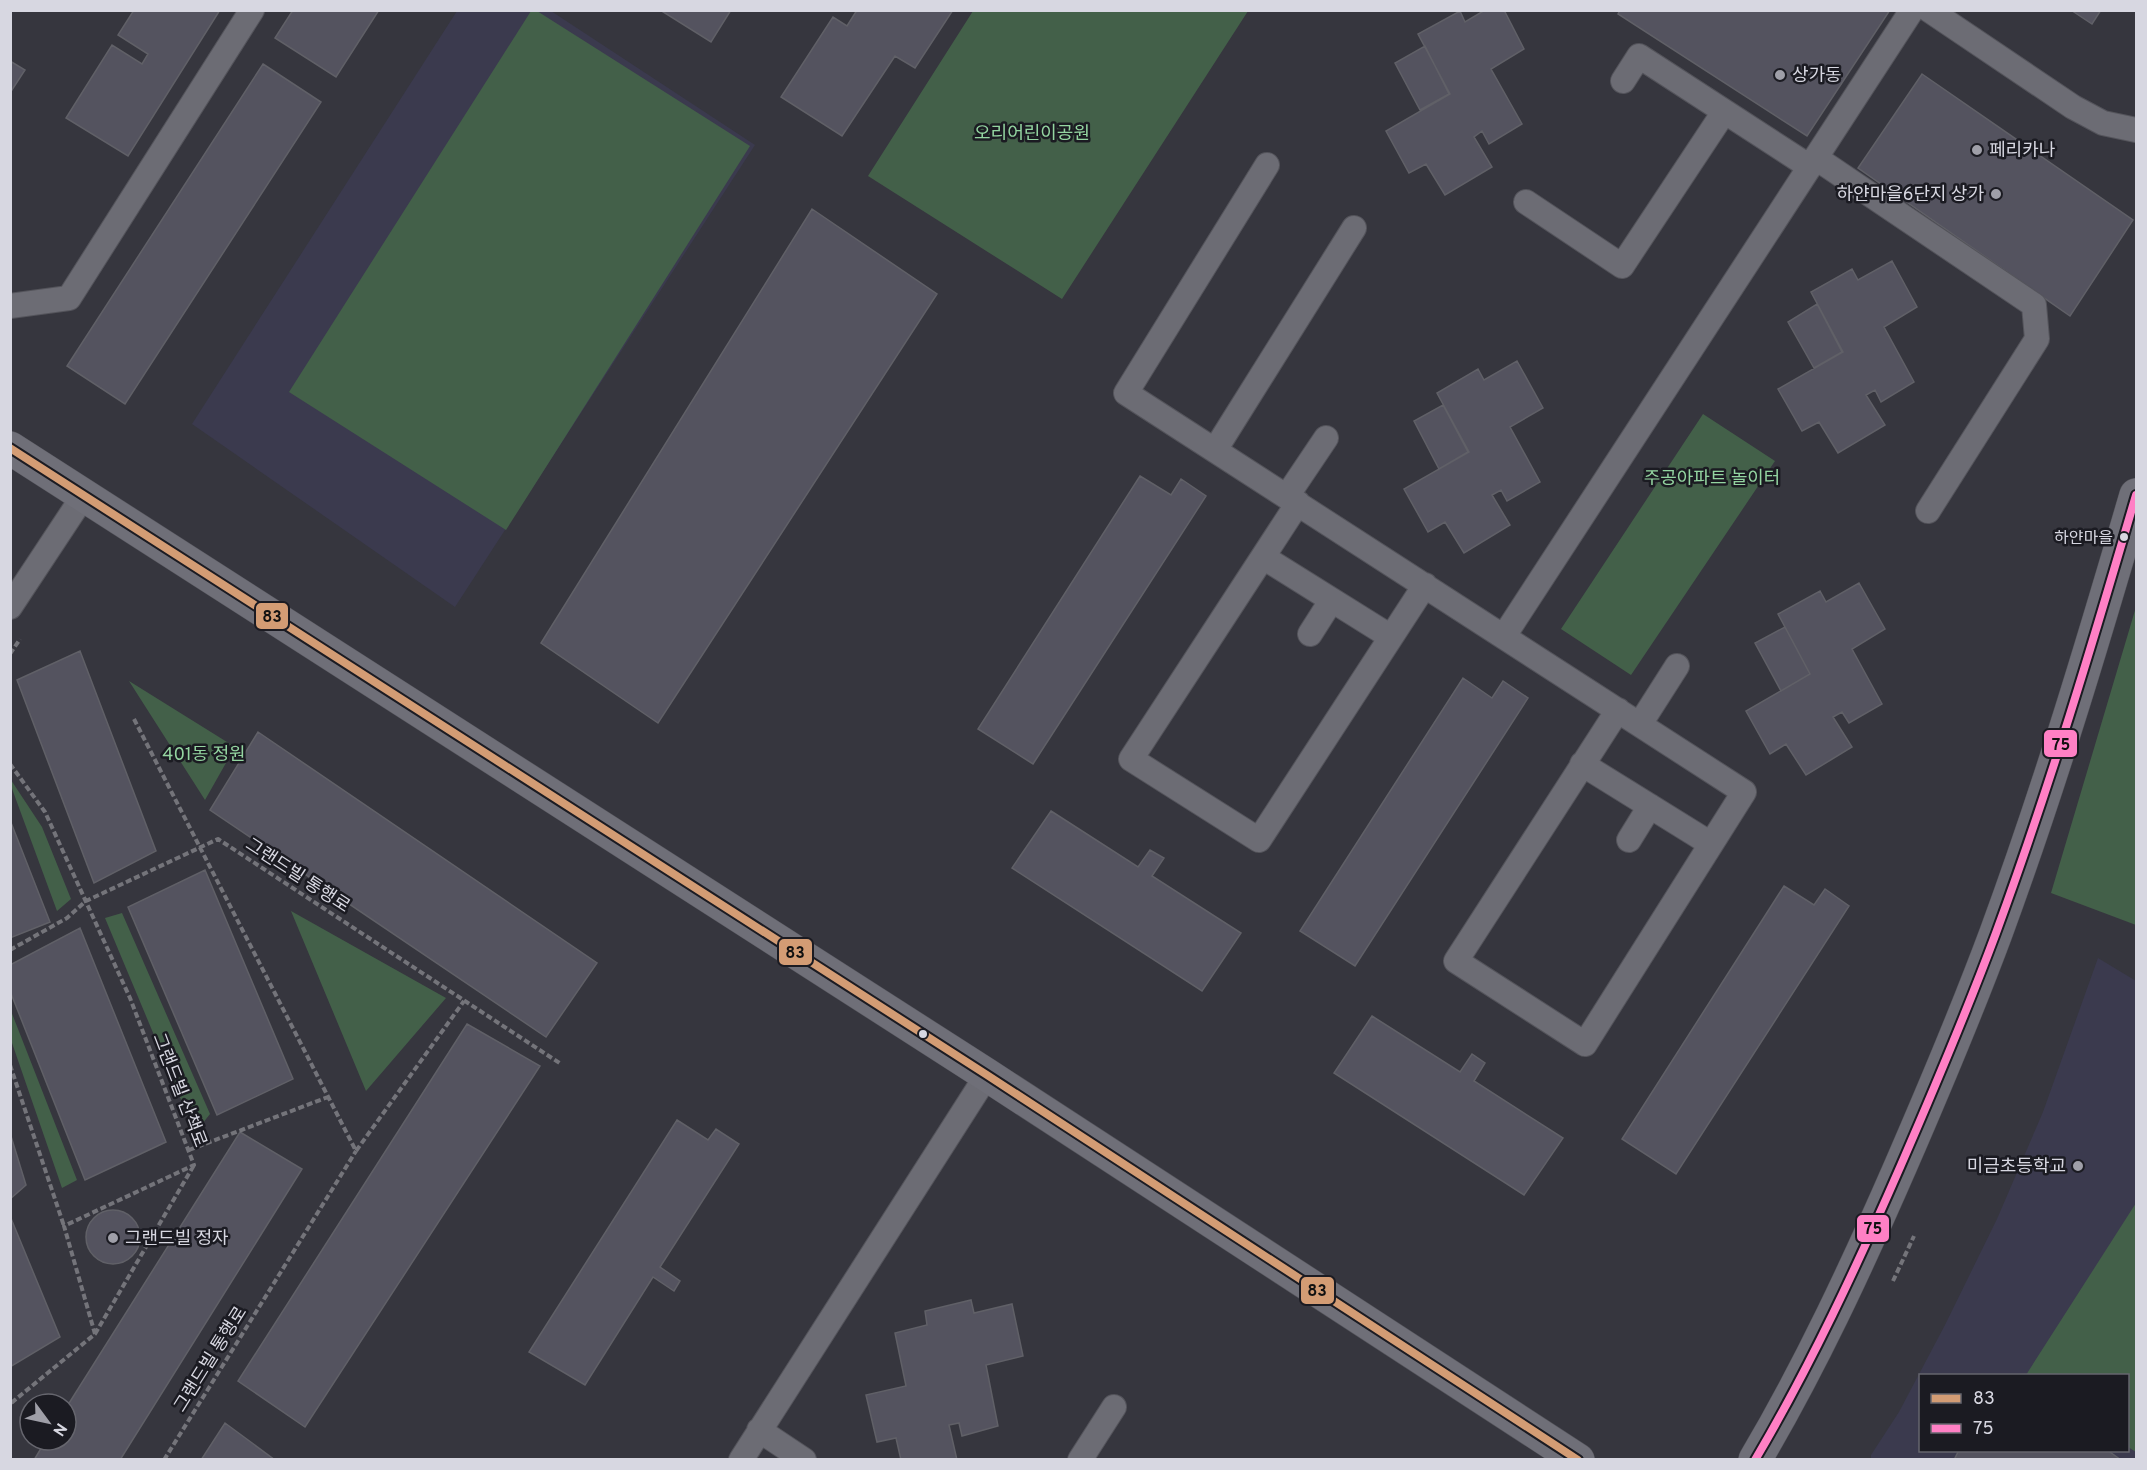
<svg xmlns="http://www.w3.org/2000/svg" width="2147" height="1470" viewBox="0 0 2147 1470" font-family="Overpass,'Noto Sans KR',sans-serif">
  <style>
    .built { fill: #3b3a4e; fill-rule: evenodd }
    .green { fill: #436049 }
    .building { fill: #54535f; stroke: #606067; stroke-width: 1.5 }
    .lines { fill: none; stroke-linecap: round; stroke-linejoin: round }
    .lane-casing { stroke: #54545b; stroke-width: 26 }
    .secondary-casing { stroke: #54545b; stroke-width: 34 }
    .path { stroke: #74747a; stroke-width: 4; stroke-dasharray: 6 3; stroke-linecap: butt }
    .lane { stroke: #6c6c74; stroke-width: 24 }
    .secondary { stroke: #6f6f78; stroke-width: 33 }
    .bus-1-casing { stroke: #1b1b22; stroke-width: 12 }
    .bus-2-casing { stroke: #1b1b22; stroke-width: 12 }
    .bus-1 { stroke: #d39c74; stroke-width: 8 }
    .bus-2 { stroke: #ff80c5; stroke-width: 8 }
    .poi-dot { fill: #9f9fa8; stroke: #1b1b22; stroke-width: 2 }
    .bus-dot { fill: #d7d7e1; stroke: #1b1b22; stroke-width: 2 }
    .labels { text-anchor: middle; stroke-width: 5; stroke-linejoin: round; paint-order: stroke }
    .bus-label { font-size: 16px; fill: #d7d7e1; stroke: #1b1b22; text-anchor: end }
    .poi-label { font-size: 18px; fill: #d7d7e1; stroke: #1b1b22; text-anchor: start }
    .park-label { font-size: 18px; fill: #94d5a1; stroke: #1b1b22 }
    .street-label { font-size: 18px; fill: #d7d7e1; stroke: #1b1b22 }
    .line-badge { stroke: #1b1b22; stroke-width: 2 }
    .pale-badge-label { font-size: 16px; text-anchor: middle; font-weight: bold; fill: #111 }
  </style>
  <rect width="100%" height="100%" fill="#36363e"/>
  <path class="built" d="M457,11H551L755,145L455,607L192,424Z
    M2098,958L2136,981V1459L1871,1460V1455L1899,1412L1945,1325L1997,1219L2043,1112ZM1920,1376H2128V1450H1920Z"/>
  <path class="green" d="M531,11H537L750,146L506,530L289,392Z
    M973,11H1248L1062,299L868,176Z
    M1703,414L1775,461L1631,675L1561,629Z
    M2136,607V925L2051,893Z
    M129,681L235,747L205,800Z
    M11,780L42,827L71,899L57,911L11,786Z
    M291,911L446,998L366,1091Z
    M122,913L210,1114L195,1133L105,918Z
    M11,1011L77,1180L62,1188L11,1040Z
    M2136,1203V1452L2128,1447V1376L2026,1375Z"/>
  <path class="building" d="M134,10H220L128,156L66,118L112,45L142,64L148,54L118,35Z
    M293,10H379L336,77L275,38Z
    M660,10H731L711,42Z
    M857,10H953L915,68L895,56L842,136L781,97L833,17L847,26Z
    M1485,10H1504L1524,49L1491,69L1522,124L1489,144L1482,131L1474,137L1492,167L1445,195L1426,164L1409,173L1386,131L1450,94L1418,34L1460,11L1465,22Z
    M1620,10H1890L1807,136L1618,14Z
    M2071,10H2101L2092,24Z
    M1425,46L1449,94L1420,110L1395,63Z
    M10,61L25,70L10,93Z
    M263,64L321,102L125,404L67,366Z
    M1922,74L2133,220L2070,316L1858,168Z
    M812,209L937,294L658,723L541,643Z
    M1892,261L1917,307L1884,327L1914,382L1881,402L1875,390L1866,395L1885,425L1838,453L1819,422L1802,431L1778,389L1843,352L1811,292L1852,269L1858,280Z
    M1817,304L1842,352L1814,368L1788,322Z
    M1517,361L1543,408L1510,427L1540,482L1507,501L1501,490L1492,495L1510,525L1464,553L1445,522L1428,532L1404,489L1469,452L1437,393L1478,369L1484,380Z
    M1443,405L1468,452L1439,469L1414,421Z
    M1140,476L1171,495L1181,479L1206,496L1033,764L978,729Z
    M1859,583L1885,629L1852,649L1882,704L1849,723L1842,712L1833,717L1852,747L1806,775L1786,744L1770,754L1746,711L1810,674L1778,614L1820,591L1826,602Z
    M1785,627L1810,674L1781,691L1755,643Z
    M80,651L156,851L94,883L17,680Z
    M1463,678L1492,698L1503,681L1528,698L1355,966L1300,931Z
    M258,732L597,963L546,1037L210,810Z
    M1051,811L1138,867L1150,850L1164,858L1152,876L1241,933L1202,991L1012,868Z
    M10,820L50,922L10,938Z
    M205,870L293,1079L217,1115L128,907Z
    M1784,886L1814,905L1825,889L1849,906L1676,1174L1622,1139Z
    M80,928L166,1142L85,1180L10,991V965Z
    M1372,1016L1460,1072L1472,1054L1485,1063L1474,1081L1563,1138L1524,1195L1334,1073Z
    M467,1024L540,1066L305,1427L238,1381Z
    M677,1120L708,1140L716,1129L739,1144L660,1267L680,1281L674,1291L653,1277L585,1385L529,1352Z
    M240,1132L302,1169L120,1460H34L46,1440H66V1408Z
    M10,1133L26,1185L10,1199Z
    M86 1237a27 27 0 1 1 54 0a27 27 0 1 1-54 0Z
    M10,1216L60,1337L10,1367Z
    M971,1300L974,1313L1012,1304L1023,1356L986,1365L998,1426L962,1436L959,1423L949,1425L957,1460H901L896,1438L877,1442L866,1395L906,1386L895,1333L927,1325L925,1311Z
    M225,1423L275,1460H201Z
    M1959,1450H2107L2121,1460H1954Z"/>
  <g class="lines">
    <defs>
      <path id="lane" d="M1929,10L2073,107L2103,123L2136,130
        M1623,81L1639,56L1810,167
        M1816,158L2034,305L2037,339L1928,511
        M1267,165L1126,393C1333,525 1539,658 1744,792L1585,1044L1456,961L1618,710
        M1526,202L1622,266L1724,112
        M10,306L69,298L252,10
        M1215,450L1354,228
        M1287,496L1326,438
        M1298,503L1131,759L1259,840L1425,585
        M1263,557L1391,637
        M10,607L84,495
        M1310,634L1331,601
        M1504,636L1912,10
        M1640,724L1677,666
        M1582,764L1711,844
        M1629,840L1650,806
        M759,1430L804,1460
        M741,1460L987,1075
        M1080,1460L1114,1407"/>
      <path id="secondary" d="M10,448L987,1075L1578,1460
        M1755,1460C1811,1365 1857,1266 1901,1165C1934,1089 1967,1011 1996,933C2049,789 2093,642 2136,495"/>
    </defs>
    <use href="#lane" class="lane-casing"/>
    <use href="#secondary" class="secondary-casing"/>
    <path class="path" d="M10,654L20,639
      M134,719L356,1151L464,1001
      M10,764L45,812L130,998L194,1165L64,1226L95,1334L10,1404
      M10,950L67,918L86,901L218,839L561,1064
      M10,1065L64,1226
      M189,1150L328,1097
      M1893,1281L1914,1236
      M95,1334L194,1165
      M164,1460L356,1151"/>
    <use href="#lane" class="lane"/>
    <use href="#secondary" class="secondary"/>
    <defs>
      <path id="bus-1" d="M10,448L987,1075L1578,1460"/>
      <path id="bus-2" d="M1755,1460C1811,1365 1857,1266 1901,1165C1934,1089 1967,1011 1996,933C2049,789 2093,642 2136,495"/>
    </defs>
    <use href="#bus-1" class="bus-1-casing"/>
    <use href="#bus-2" class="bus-2-casing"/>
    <use href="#bus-1" class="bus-1"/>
    <use href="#bus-2" class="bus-2"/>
  </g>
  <g class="poi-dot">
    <circle cx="1780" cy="75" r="6"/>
    <circle cx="1977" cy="150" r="6"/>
    <circle cx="1996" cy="194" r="6"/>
    <circle cx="2078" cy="1166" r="6"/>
    <circle cx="113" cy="1238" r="6"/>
  </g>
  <g class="bus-dot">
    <circle cx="2124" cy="537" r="5"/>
    <circle cx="923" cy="1034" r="5"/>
  </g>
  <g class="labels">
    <g class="bus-label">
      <text x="2113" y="543">하얀마을</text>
    </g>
    <g class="poi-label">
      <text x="1792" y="81">상가동</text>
      <text x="1989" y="156">페리카나</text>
      <text x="1984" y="200" text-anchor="end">하얀마을6단지 상가</text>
      <text x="2066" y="1172" text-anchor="end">미금초등학교</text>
      <text x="125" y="1244">그랜드빌 정자</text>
    </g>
    <g class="park-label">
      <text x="1032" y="139">오리어린이공원</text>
      <text x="1712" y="484">주공아파트 놀이터</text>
      <text x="204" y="760">401동 정원</text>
    </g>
    <g class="street-label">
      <text transform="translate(298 875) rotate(33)" y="6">그랜드빌 통행로</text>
      <text transform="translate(180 1090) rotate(69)" y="6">그랜드빌 산책로</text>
      <text transform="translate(210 1359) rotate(-58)" y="6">그랜드빌 통행로</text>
    </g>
  </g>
  <g class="line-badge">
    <rect x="255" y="602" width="34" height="28" rx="6" fill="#d39c74"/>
    <rect x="2043" y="729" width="35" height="29" rx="6" fill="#ff80c5"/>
    <rect x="778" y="938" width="35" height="28" rx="6" fill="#d39c74"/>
    <rect x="1856" y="1214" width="34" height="29" rx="6" fill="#ff80c5"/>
    <rect x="1300" y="1276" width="35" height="29" rx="6" fill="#d39c74"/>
  </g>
  <g class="pale-badge-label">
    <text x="272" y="622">83</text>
    <text x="2061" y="750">75</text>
    <text x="795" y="958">83</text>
    <text x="1873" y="1234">75</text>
    <text x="1317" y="1296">83</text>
  </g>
  <rect width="2147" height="1470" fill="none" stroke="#d7d7e1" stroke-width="24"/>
  <rect x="1919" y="1374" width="210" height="78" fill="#1b1b22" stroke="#66666e" stroke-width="1.5"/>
  <rect x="1931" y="1394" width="30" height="9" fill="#d39c74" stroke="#66666e" stroke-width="1.5"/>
  <text x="1973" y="1404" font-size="18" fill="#d7d7e1">83</text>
  <rect x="1931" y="1424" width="30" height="9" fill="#ff80c5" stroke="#66666e" stroke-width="1.5"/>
  <text x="1973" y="1434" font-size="18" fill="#d7d7e1">75</text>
  <g transform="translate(48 1422) rotate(123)"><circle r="28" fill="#1b1b22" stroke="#66666e" stroke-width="1.5"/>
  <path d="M0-4.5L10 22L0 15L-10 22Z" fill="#9f9fa8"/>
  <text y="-9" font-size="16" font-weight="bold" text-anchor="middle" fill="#d7d7e1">N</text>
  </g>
</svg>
